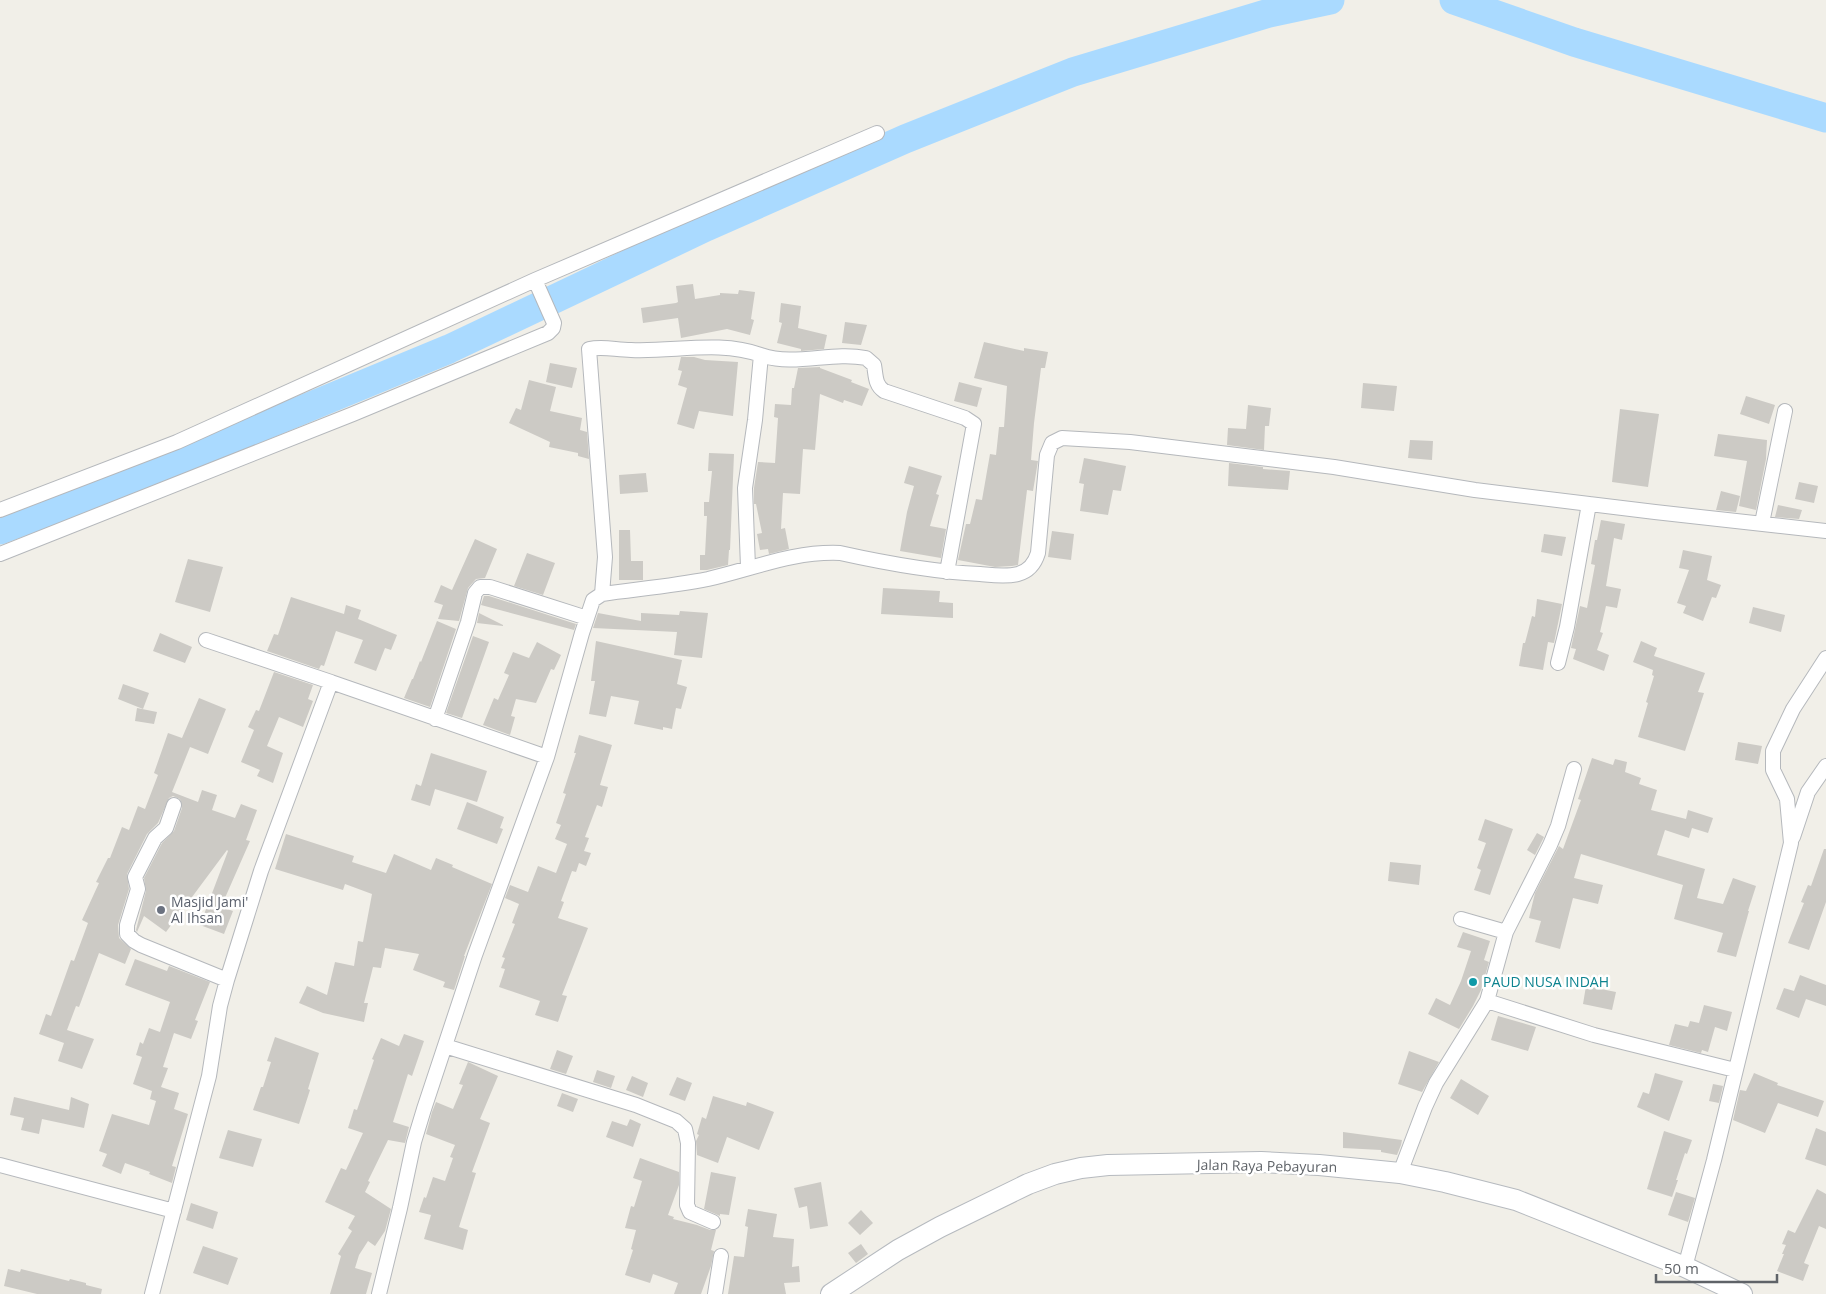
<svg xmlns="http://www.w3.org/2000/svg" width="1826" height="1294" viewBox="0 0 1826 1294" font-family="'Open Sans',sans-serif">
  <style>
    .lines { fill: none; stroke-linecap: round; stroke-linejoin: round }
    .river { stroke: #aadaff; stroke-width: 29 }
    .building { fill: #cccac5 }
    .minor-casing { stroke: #b5b8bc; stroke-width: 16 }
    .secondary-casing { stroke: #b6babf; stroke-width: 22 }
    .minor { stroke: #fff; stroke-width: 14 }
    .secondary { stroke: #fff; stroke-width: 20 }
    .worship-dot { fill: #6b7280; stroke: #fff; stroke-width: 2 }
    .culture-dot { fill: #0f9aa8; stroke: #fff; stroke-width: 2 }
    .labels { text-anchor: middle; stroke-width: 5; stroke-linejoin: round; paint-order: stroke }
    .worship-label { font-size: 14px; fill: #5b616d; stroke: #fff; text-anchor: start }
    .culture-label { font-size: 14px; fill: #0d838f; stroke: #fff; text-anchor: start }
    .street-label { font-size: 14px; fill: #5f6368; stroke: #fff }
  </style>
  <rect width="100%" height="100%" fill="#f1efe8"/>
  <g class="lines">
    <path class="river" d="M1454,0L1574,42L1826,118
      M0,530L130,481L449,349L706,227L905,139L1073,72L1269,13L1330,0"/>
  </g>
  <path class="building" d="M693,284L695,299L720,295V293L738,294L739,290L755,292L751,319L754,320L750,335L727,329L681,338L678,318L643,323L641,308L676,303L678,302L676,286Z
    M781,303L801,306L798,328L827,335L824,349L801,351V349L777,343L782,323L779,322Z
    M845,322L867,325L861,345L842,343Z
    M984,342L1024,351V348L1048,352L1045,368H1041L1034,423L1031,460L1038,461L1033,491L1027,490L1018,565L1012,566L995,567L958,560L966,524H970L976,499L982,500L990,454L996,455L999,427H1004L1007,386L974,378Z
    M681,357H694L705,360L738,362L733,416L699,411L694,429L677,424L687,388L678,385L682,371L678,370Z
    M550,363L577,368L572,388L546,382Z
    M820,367V368L852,380L851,382L869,389L862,406L844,400L843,403L820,394L815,450L803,449L800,494L783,493L781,529L785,528L789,549L769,554L768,549L760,550L757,534L762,533L756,504H754V488L758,462L775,463L778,418L774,417L775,404L791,405L792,388H794L798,368Z
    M529,380L556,387L550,411L582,418L580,430L587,432L589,459L578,456V453L549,447L550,442L509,423L516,408L521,410Z
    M959,382L982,388L977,407L954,401Z
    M1363,383L1397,386L1394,411L1361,408Z
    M1746,396L1775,405L1769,424L1740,414Z
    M1248,405L1271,408L1269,426H1265L1264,450L1227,445L1228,428L1246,429Z
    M1620,409L1659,414L1648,487L1612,482Z
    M1718,434L1767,440L1766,459L1756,510L1739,506L1747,461L1714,456Z
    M1410,440L1433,441L1432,460L1408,458Z
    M709,453L734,454L730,550H729L728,565L707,570H700V555H705L707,516H704V502H709L712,471H708Z
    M1084,458L1126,466L1121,491L1113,490L1108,515L1080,511L1084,484L1079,483Z
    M1229,463L1263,467V469L1290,471L1288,490L1228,486Z
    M909,466L942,476L936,494L939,495L930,526L946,529L941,558L900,551L907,512L914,486L904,483Z
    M646,473L648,492L620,494L619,475Z
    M1799,482L1818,486L1814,503L1795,499Z
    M1721,491L1740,496L1736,512L1716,510Z
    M1778,505L1802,510L1799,519L1775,517Z
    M1601,520L1625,524L1622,540L1614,538L1606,586L1621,589L1617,608L1606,606L1600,632L1603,633L1597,650L1609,655L1604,671L1573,659L1576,649L1571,648L1580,606L1587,608L1595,565L1591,564L1595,540H1597Z
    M619,530H630L631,561H643V580H619Z
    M1052,531L1074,534L1071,560L1048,557Z
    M1544,534L1566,537L1562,556L1541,552Z
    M475,539L497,549L485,578L476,579L468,588L459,621L438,619L443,605L434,602L441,585L452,590Z
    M1683,550L1712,556L1707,580L1721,585L1716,598L1712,597L1703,621L1683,613L1686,606L1677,603L1689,570L1679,568Z
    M527,553L555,563L543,595L514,586Z
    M188,559L223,567L210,612L175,602Z
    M883,588L940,591L939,602L953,603V618L881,614Z
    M484,596H489L576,624L574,630L481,605Z
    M291,597L344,614L346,605L361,610L358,619L397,635L391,650L385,648L376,671L354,663L363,640L336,631L324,666L321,665L319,669L267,651L274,634L278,635Z
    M1537,599L1562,604L1554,643L1548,642L1543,670L1519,666L1523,643H1525L1532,616L1535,617Z
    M1753,607L1785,615L1781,632L1749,623Z
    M680,611L708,613L702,658L674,655L677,632L593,628L598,613L641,621V613L679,615Z
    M479,613L503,625V626L477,623Z
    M437,621L456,629L430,707L404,698L412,679H413L420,661L421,662Z
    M160,633L192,647L185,663L153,651Z
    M473,636L489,642L462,718L446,713Z
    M596,641L682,660L677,684L687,687L681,709L676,708L672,729L663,727V730L634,724L639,701L611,696L606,717L589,714L595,681H591Z
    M1641,641L1657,648L1654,656L1705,673L1698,692L1704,693L1685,751L1638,737L1648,703L1646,702L1654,676L1652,675L1653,670L1633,662Z
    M537,642L561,655L554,670L551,669L536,703L516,699L511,716L515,717L510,735L483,725L494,698L498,700L509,675L504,673L513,652L529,658Z
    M274,672L313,685L308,699L313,701L303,727L279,717L267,746L283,753L273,783L257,776L260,770L241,762L254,730L248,727L256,710L259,711Z
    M123,684L149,693L143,709L118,699Z
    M199,698L226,709L208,754L190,747L172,792L198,802L202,790L217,795L212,810L235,818L241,804L257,810L246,840L250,841L221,907L233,911L224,934L200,925L228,851L227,850L166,932L144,916L137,932L136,930L146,891L144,878L162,843L174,831L182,808L180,799L173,796L169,798L158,823L147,834L127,874L129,889L118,925L119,938L131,949L125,964L99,953L79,1007L76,1006L67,1030L94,1039L82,1069L58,1061L64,1043L39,1034L46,1014L51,1016L71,960L74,961L88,923L82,920L99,883L96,882L108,858H110L122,827L129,830L138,806L145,809L158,775L154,773L168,733L182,738Z
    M137,708L157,712L154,724L135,721Z
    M579,735L612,745L600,785L608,787L602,807L597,805L585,837L589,838L584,851L591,853L586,866L579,863L576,872L572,871L561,901L564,902L558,918L588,928L562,995L567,996L558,1022L535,1015L540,1001L499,987L505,969L501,968L505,958L502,957L515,924L512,923L519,904L505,898L510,885L528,892L538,866L556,873L567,844L555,839L561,825L556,823L566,794L563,793L576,753H574Z
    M1738,742L1762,746L1758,764L1735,760Z
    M431,753L487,771L477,802L435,789L430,806L411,800L416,784L421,786Z
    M1592,758L1613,765L1615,759L1627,762L1625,772L1641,778L1639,784L1657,790L1651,810L1686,819L1688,810L1713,818L1708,833L1692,828L1689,838L1665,830L1657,855L1705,869L1697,898L1723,904L1733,878L1756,886L1748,911H1749L1736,957L1717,952L1723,933L1674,919L1683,885L1581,854L1574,878L1603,885L1598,904L1573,898L1560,949L1535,942L1541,921L1529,918L1535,893L1559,846L1563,849L1581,800L1578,799Z
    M467,802L504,817L500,828L503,829L497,844L457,829Z
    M1485,819L1513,829L1490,895L1474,890L1481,870L1477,868L1486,843L1478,840Z
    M1537,833L1544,837L1535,855L1527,850Z
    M286,834L354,856L352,862L386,873L394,854L431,870L436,858L453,865L452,867L492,884L464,956H465L454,990L443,987L445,982L413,970L419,954L385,948L381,968L373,967L364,1003H368L364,1022L323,1013L299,1003L307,986L327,995L335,962L354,966L358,941L363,942L372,894L345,884L343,890L275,869Z
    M1824,849H1826V902L1809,950L1788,943L1804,903L1801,902L1808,885L1811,886Z
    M1390,862L1421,865L1419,885L1388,881Z
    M1463,932L1490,941L1484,960L1489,962L1481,990L1473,1006L1459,1029L1428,1014L1436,998L1450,1005L1461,981L1471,951L1457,947Z
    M135,959L167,971L169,966L210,982L195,1020L198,1021L191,1039L174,1033L163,1067L168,1068L161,1087L179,1093L174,1109L188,1114L172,1166L176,1167L172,1183L149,1174L150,1172L125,1163L121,1174L102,1166L107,1154L99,1151L112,1114L149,1125L156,1101L150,1099L152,1091L133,1084L142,1057L136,1055L140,1042L143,1044L149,1028L160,1032L170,1002L125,985Z
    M1800,975L1826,985V1006L1806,999L1799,1018L1776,1009L1784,988L1794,991Z
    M1586,986L1616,992L1612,1010L1583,1004Z
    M1704,1005L1732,1012L1727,1031L1715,1027L1708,1052L1702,1050L1701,1053L1669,1045L1675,1024L1688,1027L1690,1021L1699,1023Z
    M1498,1016L1536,1027L1528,1051L1491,1040Z
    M404,1034L424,1041L412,1076L408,1074L393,1122L409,1127L405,1143L388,1140L368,1181L370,1182L365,1192L391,1209L385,1231L375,1246L368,1241L359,1255L355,1268L372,1273L366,1294H330L341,1256L338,1254L352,1231L348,1228L355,1216L325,1202L341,1168L346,1170L363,1133L348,1128L354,1109L357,1110L374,1060L372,1059L381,1038L399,1046Z
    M275,1037L319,1053L308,1089L310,1090L299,1124L253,1110L261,1087H263L271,1062L267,1061Z
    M557,1050L573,1056L566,1074L550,1069Z
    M1409,1051L1439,1062L1422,1092L1398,1084Z
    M468,1062L498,1076L480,1119L490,1123L472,1172L476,1173L459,1227L468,1230L463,1250L424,1239L431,1215L419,1212L424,1197L426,1198L433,1177L445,1181L453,1158L450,1157L455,1145L426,1134L432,1112L436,1102L453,1109L463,1085L459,1084Z
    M597,1070L615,1076L611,1088L593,1082Z
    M1655,1073L1683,1081L1669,1121L1637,1107L1643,1092L1649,1094Z
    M1754,1073L1778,1083L1777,1085L1824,1101L1818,1117L1778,1103L1765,1133L1733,1120L1740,1090L1746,1091Z
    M632,1076L648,1083L643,1097L626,1090Z
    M677,1077L692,1083L685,1101L669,1095Z
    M1461,1079L1489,1096L1478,1115L1450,1098Z
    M1713,1084L1723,1086L1719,1103L1709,1101Z
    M562,1093L578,1099L573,1112L557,1106Z
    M713,1096L746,1106L747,1102L774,1112L759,1150L727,1137L718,1163L697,1155L696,1141L699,1135L697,1134L702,1117L706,1119Z
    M14,1097L69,1110L71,1097L89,1104L84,1128L42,1119L39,1134L21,1130L24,1118L10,1115Z
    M630,1119L641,1124L633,1147L606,1137L612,1121L627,1126Z
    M1816,1128L1826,1132V1166L1805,1159Z
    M228,1130L262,1139L253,1167L219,1158Z
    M1664,1131L1692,1140L1687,1154L1685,1153L1676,1180H1678L1672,1197L1647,1189Z
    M1343,1132L1402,1140L1401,1145L1397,1155L1381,1152V1150L1343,1148Z
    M640,1158L679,1172V1185L668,1215L674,1217L673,1219L697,1225L710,1230H716L711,1250L714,1251L711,1266L701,1294H674L678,1283L653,1274L650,1283L625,1275L633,1250L631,1249L636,1230L625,1228L631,1206L634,1207L642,1181L633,1178Z
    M711,1172L736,1177L729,1215L720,1214V1216L704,1209Z
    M821,1182L828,1226L810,1229L807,1206L799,1208L794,1188Z
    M1817,1189L1826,1194V1229L1819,1226L1804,1263L1809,1265L1803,1281L1777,1271L1784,1254H1782L1786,1245L1782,1244L1788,1230L1795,1233Z
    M1676,1192L1695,1198L1688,1222L1668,1215Z
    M191,1203L218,1212L213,1229L186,1220Z
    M748,1209L777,1214L773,1237L794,1239L792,1267L799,1266L800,1282L784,1283L786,1294H728L734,1256L744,1257L748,1227L745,1226Z
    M861,1210L873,1223L860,1235L848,1223Z
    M861,1244L868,1254L856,1263L848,1253Z
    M203,1246L238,1258L228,1285L193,1273Z
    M8,1269L20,1272L21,1269L69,1281L70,1279L86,1283V1285L102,1289L101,1294H37L4,1286Z"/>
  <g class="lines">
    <defs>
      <path id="minor" d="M761,355C795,367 831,351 866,358L874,365C876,376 875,385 884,391L965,418L974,424L947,572
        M0,510L177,442L535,280L877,133
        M1762,523L1785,411
        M0,554L353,414L548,333L553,328L554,323L535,280
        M602,594L605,557L589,349C604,346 616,350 631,350C675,352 719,340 761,355L755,420L745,488L748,567
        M206,640L331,682
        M1558,663L1567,627L1589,504
        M435,719L468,622L475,593L480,587H490L587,618
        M174,805L166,828L155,838L135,877L138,889L127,925V934L134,941L141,945L227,980
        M1793,837L1808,792L1826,766
        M1461,919L1506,932
        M1487,1001L1594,1035L1735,1070
        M445,1046L636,1105L676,1121L685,1129L688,1143L687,1205L690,1212L713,1222
        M0,1165L174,1211
        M1400,1173L1425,1107L1436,1083L1487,1001L1506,932L1550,845L1558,826L1574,769
        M1685,1267L1714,1160L1791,843L1787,799L1773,770V751L1793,709L1826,658
        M152,1294L209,1076L220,1006L227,980L261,871L331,682L547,757
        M379,1294L400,1208L414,1142L424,1109L475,955L547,757L582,633L593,600L602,594C637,589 673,586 708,579C752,569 794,551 840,553C885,563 933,572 980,574C992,575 1006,577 1018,574C1029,571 1035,563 1038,553L1047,455L1052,443L1062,438L1130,442L1334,467L1475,490L1655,512L1826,531
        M715,1294L721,1256"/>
      <path id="secondary" d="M831,1294L898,1250L940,1227L1028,1184L1055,1174L1081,1168L1108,1165L1261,1162L1319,1165L1400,1173L1445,1182L1516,1200L1685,1267L1742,1294"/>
    </defs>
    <use href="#minor" class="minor-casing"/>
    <use href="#secondary" class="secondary-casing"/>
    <use href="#minor" class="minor"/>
    <use href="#secondary" class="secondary"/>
  </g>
  <circle class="worship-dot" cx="161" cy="910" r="5"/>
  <circle class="culture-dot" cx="1473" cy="982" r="5"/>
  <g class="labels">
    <g class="worship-label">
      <text x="171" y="907">Masjid Jami'<tspan x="171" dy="16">Al Ihsan</tspan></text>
    </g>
    <g class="culture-label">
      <text x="1483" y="987">PAUD NUSA INDAH</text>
    </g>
    <g class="street-label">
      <text transform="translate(1267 1166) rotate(1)" y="5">Jalan Raya Pebayuran</text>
    </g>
  </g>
  <path d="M1656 1274v8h121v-8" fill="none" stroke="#5f6368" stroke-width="2.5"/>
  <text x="1664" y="1274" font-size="15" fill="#5f6368" stroke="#ffffff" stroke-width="4" paint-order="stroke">50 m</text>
</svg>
